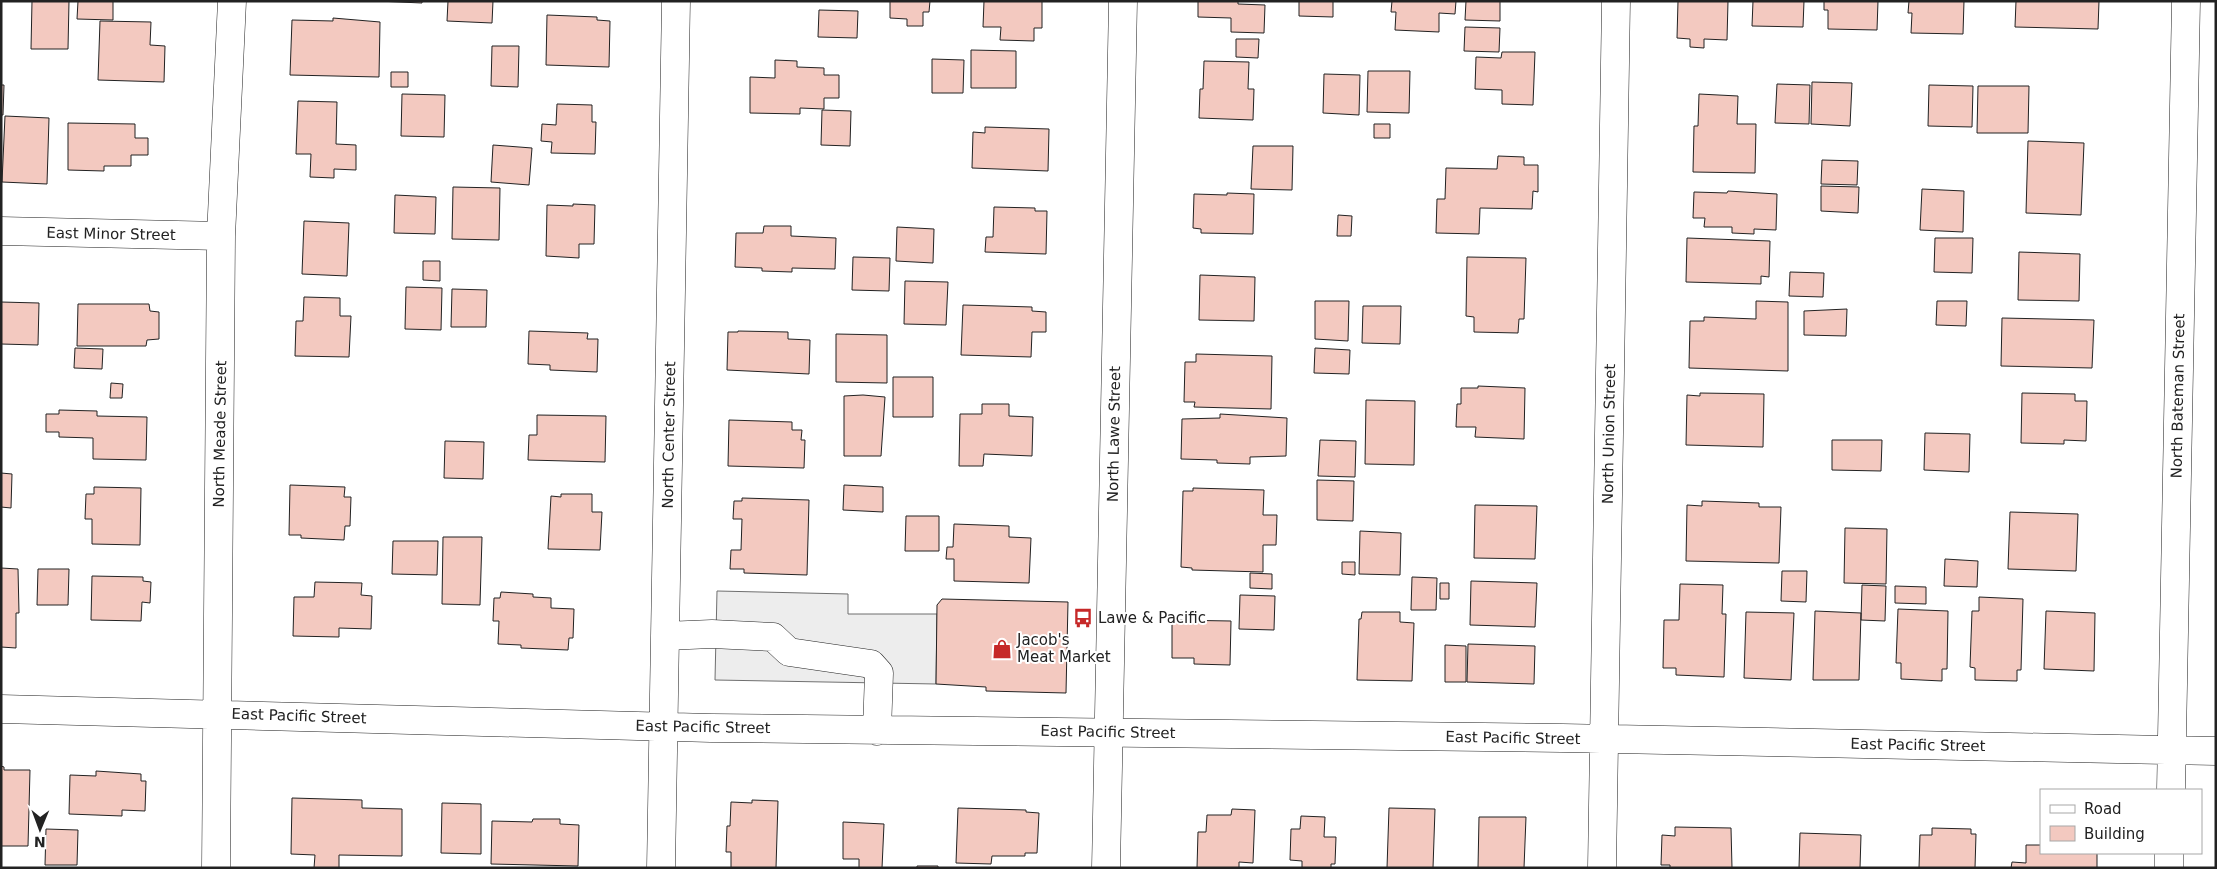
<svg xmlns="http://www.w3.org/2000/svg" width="2217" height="869" viewBox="0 0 2217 869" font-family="'DejaVu Sans',sans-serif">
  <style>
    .parking { fill: #ededed; stroke: #6f6f6f }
    .building { fill: #f3c9c0; stroke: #222 }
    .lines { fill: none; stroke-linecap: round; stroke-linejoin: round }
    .minor-casing { stroke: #222; stroke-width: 29 }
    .major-casing { stroke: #222; stroke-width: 29 }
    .minor { stroke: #fff; stroke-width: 28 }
    .major { stroke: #fff; stroke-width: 28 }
    .labels { text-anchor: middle; stroke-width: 4; stroke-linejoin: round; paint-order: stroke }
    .street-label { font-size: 15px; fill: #222; stroke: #fff }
    .poi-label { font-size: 15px; fill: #222; stroke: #fff; text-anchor: start }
  </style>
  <rect width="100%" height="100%" fill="#fff"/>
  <path class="parking" d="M717,591L848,594V614H937L936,684L715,680Z"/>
  <path class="building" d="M32,1H69L68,49H31Z
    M78,1H113V20L77,19Z
    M377,1H422V3Z
    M448,1H493L492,23L447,21Z
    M890,1H930L929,12H923V26H907V19L890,18Z
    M984,1H1042V28H1034V41L1000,40L1001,27H983Z
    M1198,1H1238V4L1265,5L1264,33L1231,32V18L1198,17Z
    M1299,1H1333V17L1299,16Z
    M1392,1H1456L1455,14L1439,13V32L1395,30L1396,12H1391Z
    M1466,1H1500V21L1465,20Z
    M1678,1H1728L1727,40L1704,39V48L1690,47V39L1677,38Z
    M1753,1H1804L1803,27L1752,26Z
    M1824,1H1878L1877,30L1828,29V10H1824Z
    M1909,1H1964L1963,34L1911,33L1912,13H1908Z
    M2016,1H2099L2098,29L2015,27Z
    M819,10L858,11L857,38L818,37Z
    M547,15L597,17V20L610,21L609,67L546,65Z
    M333,18L380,22L379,77L290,75L292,20L333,21Z
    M100,21L151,22L150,45L165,46L164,82L98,80Z
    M1465,27L1500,28L1499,52L1464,51Z
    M1236,39H1259L1258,58L1236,57Z
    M492,46H519L518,87L491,86Z
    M971,50L1016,51V88H971Z
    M1502,52H1535L1533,105L1502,104V90L1475,89L1476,57L1501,58Z
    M932,59L964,60L963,93H932Z
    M775,60L797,61V67L824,68V75H839V98H824V109L800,108V114L750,113V77L775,78Z
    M1204,61L1249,62L1248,89H1254L1253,120L1199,118L1200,89H1203Z
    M1368,71H1410L1409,113L1367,112Z
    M391,72H408V87H391Z
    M1324,74L1360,75L1359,115L1323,113Z
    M1812,82L1852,83L1850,126L1811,124Z
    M1777,84L1810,85L1809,124L1775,123Z
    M1,85H4L3,115H1Z
    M1929,85L1973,86L1972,127L1928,126Z
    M1978,86H2029L2028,133H1977Z
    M402,94L445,95L444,137L401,136Z
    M1699,94L1738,96L1737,124H1756L1755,173L1693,172L1694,126H1698Z
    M298,101L337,102L336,144L356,145V170L334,169V178L310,177L311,154H296Z
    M557,104L592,105V122H596L595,154L551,153L552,142L541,141L542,124L556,125Z
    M822,110L851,111L850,146L821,145Z
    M5,116L49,118L47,184L2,182Z
    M68,123L135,124V138H148V155H131V166H104V171L68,170Z
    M1374,124H1390V138H1374Z
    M985,127L1049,129L1048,171L972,168L973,132L985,133Z
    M2028,141L2084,143L2081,215L2026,213Z
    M493,145L532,148L529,185L491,182Z
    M1253,146H1293L1292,190L1251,189Z
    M1498,156L1524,157V165H1538V192L1533,191L1532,209L1480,208L1479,234L1436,233L1437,199H1445L1446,168L1497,169Z
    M1822,160L1858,161L1857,185L1821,184Z
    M1821,186L1859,187L1858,213L1821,211Z
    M453,187L500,188L499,240L452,239Z
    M1922,189L1964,191L1963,232L1920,230Z
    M1728,191L1777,194L1776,230L1754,229V234L1732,233V227H1704L1705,218H1693L1694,192L1727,193Z
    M1227,193L1254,194L1253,234L1201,233V229L1193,228L1194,194L1227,195Z
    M395,195L436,197L435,234L394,233Z
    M573,204L595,205L594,244H579V258L546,256L547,205L573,206Z
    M994,207L1035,208V211H1047L1046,254L985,252L986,237H993Z
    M1338,215L1352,216L1351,236H1337Z
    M304,221L349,223L347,276L302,274Z
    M764,226H791V236L836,238L835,269L792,268V272L762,271V268L735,267L736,233H763Z
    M897,227L934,229L933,263L896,261Z
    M1687,238L1770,241L1769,277L1761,276V284L1686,282Z
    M1935,238H1973L1972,273L1934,272Z
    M2019,252L2080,254L2079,301L2018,300Z
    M853,257L890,258L889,291L852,290Z
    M1467,257L1526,258L1524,319H1519L1518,333L1474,332V317L1466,316Z
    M423,261H440V281L423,280Z
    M1790,272L1824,273L1823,297L1789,296Z
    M1200,275L1255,277L1254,321L1199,320Z
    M905,281L948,282L946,325L904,324Z
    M406,287L442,288L441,330L405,329Z
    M452,289L487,290L486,327H451Z
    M304,297L340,298V316H351L349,357L295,356L296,321H303Z
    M1315,301H1349L1348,341L1315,339Z
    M1756,301L1788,302V371L1689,368L1690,321H1704V317L1756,319Z
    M1937,301H1967L1966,326L1936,325Z
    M1,302L39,303L38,345L1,344Z
    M78,304H149L150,311L159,312V339L147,340L146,346H77Z
    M963,305L1032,307V311L1046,312V332H1032L1031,357L961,355Z
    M1363,306H1401L1400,344L1362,343Z
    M1847,309L1846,336L1804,335V311Z
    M2002,318L2094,320L2092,368L2001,366Z
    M529,331L588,333L587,339H598L597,372L550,370V365L528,364Z
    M738,331L788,332V339L810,340L809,374L727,370L728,332H738Z
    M836,334L887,335V383L836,382Z
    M75,348L103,349L102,369L74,368Z
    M1315,348L1350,350L1349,374L1314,373Z
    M1196,354L1272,356L1271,409L1194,407L1195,402H1184L1185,362H1196Z
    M893,377H933V417H893Z
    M111,383L123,384L122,398H110Z
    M1478,386L1525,388L1524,439L1475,437L1476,427H1456L1457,404H1461V388H1478Z
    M1700,393L1764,394L1763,447L1686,445L1687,395L1700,396Z
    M2022,393L2075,394V401H2087L2086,441L2064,440V444L2021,443Z
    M863,395L885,397L881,456H844V396Z
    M1366,400L1415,401L1414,465L1365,464Z
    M982,404H1009V416L1033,417L1032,456L984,454L983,466H959L960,414H982Z
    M59,410L97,411V416L147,417L146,460L93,459V438L59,437V432H46V414H59Z
    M1220,414L1287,418L1286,456L1250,457V464L1217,463V460L1181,459L1182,419L1220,418Z
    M537,415L606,416L605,462L528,460L529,435H537Z
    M729,420L792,422V430H802L801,440H805L804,468L728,466Z
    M1925,433L1970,434L1969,472L1924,470Z
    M1320,440L1356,441L1355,477L1318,476Z
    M1832,440H1882L1881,471L1832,470Z
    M445,441L484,442L483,479L444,478Z
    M1,473L12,474L11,508L1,507Z
    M1317,480L1354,481L1353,521L1317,520Z
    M290,485L345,487L344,497H351L350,526H345L344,540L301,538V535H289Z
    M844,485L883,487V512L843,510Z
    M94,487L141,488L140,545L92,544V519H85L86,494H94Z
    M1193,488L1264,490L1263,515H1277L1276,545H1263V572L1192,570V568L1181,567L1183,491H1193Z
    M561,494H592V512H602L600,550L548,549L551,496L561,497Z
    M742,498L809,500L807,575L744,573V569H730L731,550H741L742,519H733L734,501H742Z
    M1702,501L1759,503V507H1781L1779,563L1686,561L1687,505L1702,506Z
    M1475,505L1537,506L1535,559L1474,558Z
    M2010,512L2078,514L2076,571L2008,569Z
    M906,516H939V551H905Z
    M954,524L1009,526V537L1031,538L1029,583L954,581V559H946L947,547H953Z
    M1845,528L1887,529L1886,584L1844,583Z
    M1360,531L1401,533L1400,575L1359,574Z
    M443,537H482L480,605L442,604Z
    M393,541H438L437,575L392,574Z
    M1945,559L1978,561L1977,587L1944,586Z
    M1342,562H1355V575L1342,574Z
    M1,568L18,569L19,613H16V648L1,647Z
    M38,569H69L68,605H37Z
    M1782,571H1807L1806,602L1781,601Z
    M1250,573L1272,574V589L1250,588Z
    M92,576L143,577V581L151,582L150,603L142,602L141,621L91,620Z
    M1412,577L1437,578L1436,610H1411Z
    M1471,581L1537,583L1535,627L1470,625Z
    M315,582L362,583L361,595L372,596L371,629L339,628V637L293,636L294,597H314Z
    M1440,583H1449V599H1440Z
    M1680,584L1723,585L1722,614H1726L1724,677L1676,675V668H1663L1664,620H1679Z
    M1862,585L1886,586L1885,621L1861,620Z
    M1895,586L1926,587V604L1895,603Z
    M501,592L533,594V597L551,598V608L574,609L573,638H569L568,650L521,648V645L498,644L499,621H493L494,598H500Z
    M1240,595L1275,596L1274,630L1239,629Z
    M1979,597L2023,599L2021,670H2017V681L1975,680V668L1970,667L1972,611H1979Z
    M942,599L1068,602L1066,693L986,691V687L936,684L937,605Z
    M1898,609L1948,611L1947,669H1942V681L1901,679V663H1896Z
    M1815,611L1861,613L1859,680H1813Z
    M2046,611L2095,613L2094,671L2044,669Z
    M1362,612H1400V622L1414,623L1412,681L1357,680L1359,619H1361Z
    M1746,612L1794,613L1791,680L1744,678Z
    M1172,620L1231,621L1230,665L1194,664V658H1172Z
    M1468,644L1535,646L1534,684L1467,682Z
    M1445,645L1466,646V682H1445Z
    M1,766L4,767V770H30L28,846H1Z
    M96,771L141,774V781H146L145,811L122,810V816L69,814L70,775L96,776Z
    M292,798L362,800V808L402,809V856L339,855V868H314L315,855L291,854Z
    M752,800L778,801L776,868H731V852H726L727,826H730L731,802L752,803Z
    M442,803L481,804V854L441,853Z
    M958,808L1026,810V812L1039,813L1037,853H1025V856H992L991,864L956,863Z
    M1389,808L1435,809L1433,868H1387Z
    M1232,809L1255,810L1253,863L1239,862V868H1197L1198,832H1206L1207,815H1231Z
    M1301,816L1325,817L1324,837H1336L1335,864H1331V868H1302V861L1290,860L1291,829H1300Z
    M1479,817H1526L1524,868H1478Z
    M533,819H560V824L579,825L578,866L491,864L492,821L532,822Z
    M843,822L884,824L882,868H859V859H843Z
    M1675,827L1731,828L1732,868H1670V865H1661L1662,835L1675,836Z
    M1932,828L1971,829V834H1976L1975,868H1919L1920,835H1932Z
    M46,829L78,830L77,865H45Z
    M1800,833L1861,835L1860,868H1799Z
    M2026,845H2041V853H2097V868H2011L2012,862L2026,863Z
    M917,866H938V868H917Z"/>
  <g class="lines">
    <defs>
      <path id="minor" d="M1,231L221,236
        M665,636L712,634L773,637L789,652L871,664L879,673L877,731
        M1,709L711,728L1562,738L2216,751
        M2171,790L2186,1
        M216,868L221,236L232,1
        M661,868L676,1
        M1602,868L1616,1
        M2169,868V853"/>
      <path id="major" d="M1106,868L1123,1"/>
    </defs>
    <use href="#minor" class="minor-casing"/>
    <use href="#major" class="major-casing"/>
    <use href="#minor" class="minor"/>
    <use href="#major" class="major"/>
  </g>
  <defs>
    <symbol id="bus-bare" viewBox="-9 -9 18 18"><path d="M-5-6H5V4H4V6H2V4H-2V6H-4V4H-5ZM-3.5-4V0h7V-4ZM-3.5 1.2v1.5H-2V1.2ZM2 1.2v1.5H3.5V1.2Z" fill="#c62828" stroke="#fff" stroke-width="2.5" paint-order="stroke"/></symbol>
    <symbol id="shop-bare" viewBox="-9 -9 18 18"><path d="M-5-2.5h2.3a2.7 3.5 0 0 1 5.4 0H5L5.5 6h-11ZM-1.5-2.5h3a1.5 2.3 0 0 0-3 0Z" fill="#c62828" stroke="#fff" stroke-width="2.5" paint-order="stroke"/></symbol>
  </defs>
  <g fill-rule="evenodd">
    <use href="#bus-bare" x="1069" y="604" width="28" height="28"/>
    <use href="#shop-bare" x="988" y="635" width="28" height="28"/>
  </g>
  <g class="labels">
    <g class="street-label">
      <text transform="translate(111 234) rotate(1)" y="5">East Minor Street</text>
      <text transform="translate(2178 396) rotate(-89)" y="5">North Bateman Street</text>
      <text transform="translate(220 434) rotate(-89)" y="5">North Meade Street</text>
      <text transform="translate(1114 434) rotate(-89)" y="5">North Lawe Street</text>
      <text transform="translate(1609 434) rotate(-89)" y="5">North Union Street</text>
      <text transform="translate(669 435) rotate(-89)" y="5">North Center Street</text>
      <text transform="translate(299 716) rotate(2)" y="5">East Pacific Street</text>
      <text transform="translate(703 727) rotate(1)" y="5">East Pacific Street</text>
      <text transform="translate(1108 732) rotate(1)" y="5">East Pacific Street</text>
      <text transform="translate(1513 738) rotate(1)" y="5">East Pacific Street</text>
      <text transform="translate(1918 745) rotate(1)" y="5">East Pacific Street</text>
    </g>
    <g class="poi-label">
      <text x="1098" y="623">Lawe &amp; Pacific</text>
      <text x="1017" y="645">Jacob's<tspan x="1017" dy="17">Meat Market</tspan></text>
    </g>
  </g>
  <rect width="2217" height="869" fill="none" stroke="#222222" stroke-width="5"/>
  <rect x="2040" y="789" width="162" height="65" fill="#ffffff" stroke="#a7a7a7"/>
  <rect x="2050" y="805" width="25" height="8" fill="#ffffff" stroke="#a7a7a7"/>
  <text x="2084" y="814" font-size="15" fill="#222222">Road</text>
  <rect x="2050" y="826" width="25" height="15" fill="#f3c9c0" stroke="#a7a7a7"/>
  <text x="2084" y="839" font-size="15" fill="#222222">Building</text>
  <g transform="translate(40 829) rotate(181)" stroke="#ffffff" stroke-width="4" paint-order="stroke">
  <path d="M0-4L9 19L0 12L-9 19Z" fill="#222222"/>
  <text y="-8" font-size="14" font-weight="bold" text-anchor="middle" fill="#222222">N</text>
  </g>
</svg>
